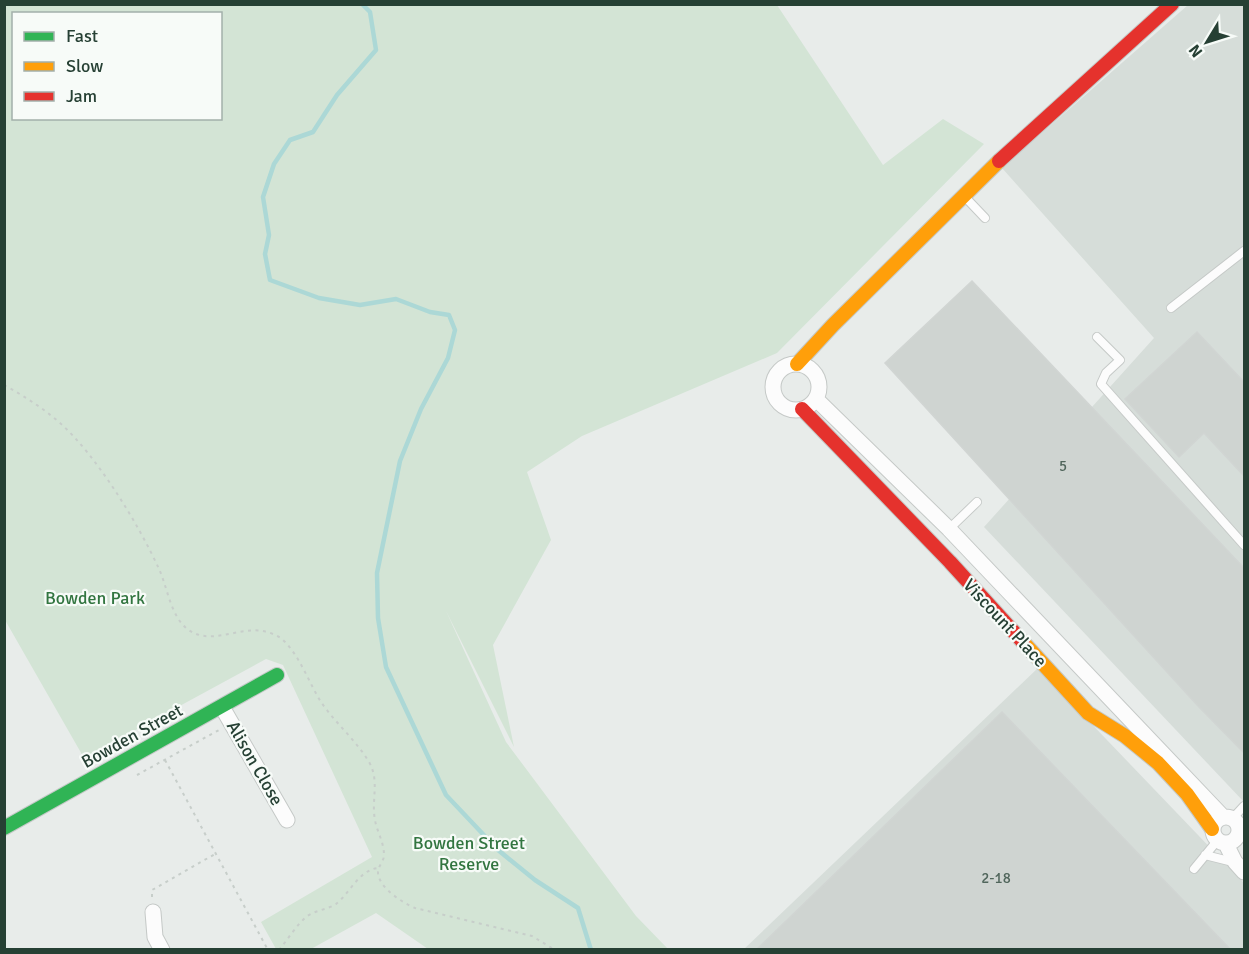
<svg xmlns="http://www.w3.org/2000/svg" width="1249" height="954" viewBox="0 0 1249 954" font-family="Signika,sans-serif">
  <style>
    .built { fill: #d6ddd9 }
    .green { fill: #d3e4d5; fill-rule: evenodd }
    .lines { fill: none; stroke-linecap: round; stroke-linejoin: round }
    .stream { stroke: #acd8d6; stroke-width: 4.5 }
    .building { fill: #cfd4d1; stroke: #d1d5d3; stroke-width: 1.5 }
    .lane-casing { stroke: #c5c9c7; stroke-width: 10 }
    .street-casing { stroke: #c5c9c7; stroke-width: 17 }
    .fast-casing { stroke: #c4c9c7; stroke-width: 16 }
    .slow-casing { stroke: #c4c9c7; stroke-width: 16 }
    .jam-casing { stroke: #c4c9c7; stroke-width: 16 }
    .path { stroke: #c7ceca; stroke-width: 2; stroke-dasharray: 3 4.5; stroke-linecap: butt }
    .lane { stroke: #fcfcfc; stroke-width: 8 }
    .street { stroke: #fcfcfc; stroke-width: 15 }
    .fast { stroke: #30b455; stroke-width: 14 }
    .slow { stroke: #ff9f0a; stroke-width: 14 }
    .jam { stroke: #e5322d; stroke-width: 14 }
    .labels { text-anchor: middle; stroke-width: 4.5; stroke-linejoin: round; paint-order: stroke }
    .number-label { font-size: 15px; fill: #51665c }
    .park-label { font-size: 18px; fill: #327540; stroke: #f7fbf8 }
    .street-label { font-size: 18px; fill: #264034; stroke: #f7fbf8 }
  </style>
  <rect width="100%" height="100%" fill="#e8ecea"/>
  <path class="built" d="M1188,5H1244V802L984,527L1154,338L1002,168Z
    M1038,668L1244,883V949L743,950Z"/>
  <path class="green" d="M4,5H777L883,165L943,119L984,144L777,353L582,436L527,472L551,540L493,645L514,747L446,611L506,742L636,916L668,949H428L376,913L311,949H276L261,922L372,857L283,665L266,659L84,758L5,620ZM14,14H220V118H14Z"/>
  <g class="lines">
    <path class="stream" d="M362,4L370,12L376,50L337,95L313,132L290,140L274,164L263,197L269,235L265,254L270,280L319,298L360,305L396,299L430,312L449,315L455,330L448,358L421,409L400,461L377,573L378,618L386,667L446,795L498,850L535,880L578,908L591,950"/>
  </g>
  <path class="building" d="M972,281L1245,569V754L1198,706L885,363Z
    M1197,332L1245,383V477L1204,433L1179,457L1125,399Z
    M1002,712L1231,950H756Z"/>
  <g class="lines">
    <defs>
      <path id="lane" d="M965,197L985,218
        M1171,308L1244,251
        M1097,337L1120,360L1106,373L1101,384L1244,545
        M949,529L977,502
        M1232,819L1244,806
        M1205,855L1233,862
        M1194,869L1217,841"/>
      <path id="street" d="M773 387a23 23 0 1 1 46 0a23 23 0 1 1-46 0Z
        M816,399L949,529L1223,817
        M222,707L287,820
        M1213 830a13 13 0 1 1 26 0a13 13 0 1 1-26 0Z
        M1226,844L1235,862L1244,872
        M153,912L155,937L162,950"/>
      <path id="fast" d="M4,828L277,675"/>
      <path id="slow" d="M797,364L833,325L999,161
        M1023,642L1088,713L1125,736L1158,763L1187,794L1212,829"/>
      <path id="jam" d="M999,161L1172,4
        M802,409L950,562L1023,642"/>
    </defs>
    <use href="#lane" class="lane-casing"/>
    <use href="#street" class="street-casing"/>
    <use href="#fast" class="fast-casing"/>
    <use href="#slow" class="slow-casing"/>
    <use href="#jam" class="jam-casing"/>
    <path class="path" d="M4,385C24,396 43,408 60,423C97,456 139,525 159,569C167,586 170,613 185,627C209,649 240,624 267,632C272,633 280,637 283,640C300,656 309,683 321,702C336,724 356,740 369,762C380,781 371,800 375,820C377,832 384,842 384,855C384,861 379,865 378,871C377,887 403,903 415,908L532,936L555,950
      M165,760L268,950
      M137,775L219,730
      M152,897V890L215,854
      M279,950C288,939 296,926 306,917C315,910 327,910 336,904C350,893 359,870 378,868"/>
    <use href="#lane" class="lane"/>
    <use href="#street" class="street"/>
    <use href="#fast" class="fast"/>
    <use href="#slow" class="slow"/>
    <use href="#jam" class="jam"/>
  </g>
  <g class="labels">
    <g class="number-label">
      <text x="1063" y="471">5</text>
      <text x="996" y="883">2-18</text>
    </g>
    <g class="park-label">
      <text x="95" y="604">Bowden Park</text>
      <text x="469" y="849">Bowden Street<tspan x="469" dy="21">Reserve</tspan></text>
    </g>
    <g class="street-label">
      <text transform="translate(1005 623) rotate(47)" y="6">Viscount Place</text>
      <text transform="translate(132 736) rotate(-29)" y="6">Bowden Street</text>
      <text transform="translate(255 763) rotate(60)" y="6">Alison Close</text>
    </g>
  </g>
  <rect width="1249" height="954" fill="none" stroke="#264034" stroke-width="12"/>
  <rect x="12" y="12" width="210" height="108" fill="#f7fbf8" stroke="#a3b0aa" stroke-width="1.5"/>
  <rect x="24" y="32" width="30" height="9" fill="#30b455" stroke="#a3b0aa" stroke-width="1.5"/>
  <text x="66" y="42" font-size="18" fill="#264034">Fast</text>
  <rect x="24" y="62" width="30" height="9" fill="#ff9f0a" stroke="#a3b0aa" stroke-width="1.5"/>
  <text x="66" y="72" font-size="18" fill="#264034">Slow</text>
  <rect x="24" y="92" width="30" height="9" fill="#e5322d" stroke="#a3b0aa" stroke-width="1.5"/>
  <text x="66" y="102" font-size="18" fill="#264034">Jam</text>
  <g transform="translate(1207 42) rotate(232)" stroke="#f7fbf8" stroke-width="4.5" paint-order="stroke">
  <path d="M0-4.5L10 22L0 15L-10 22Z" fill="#264034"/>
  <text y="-9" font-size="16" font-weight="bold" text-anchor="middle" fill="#264034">N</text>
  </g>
</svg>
